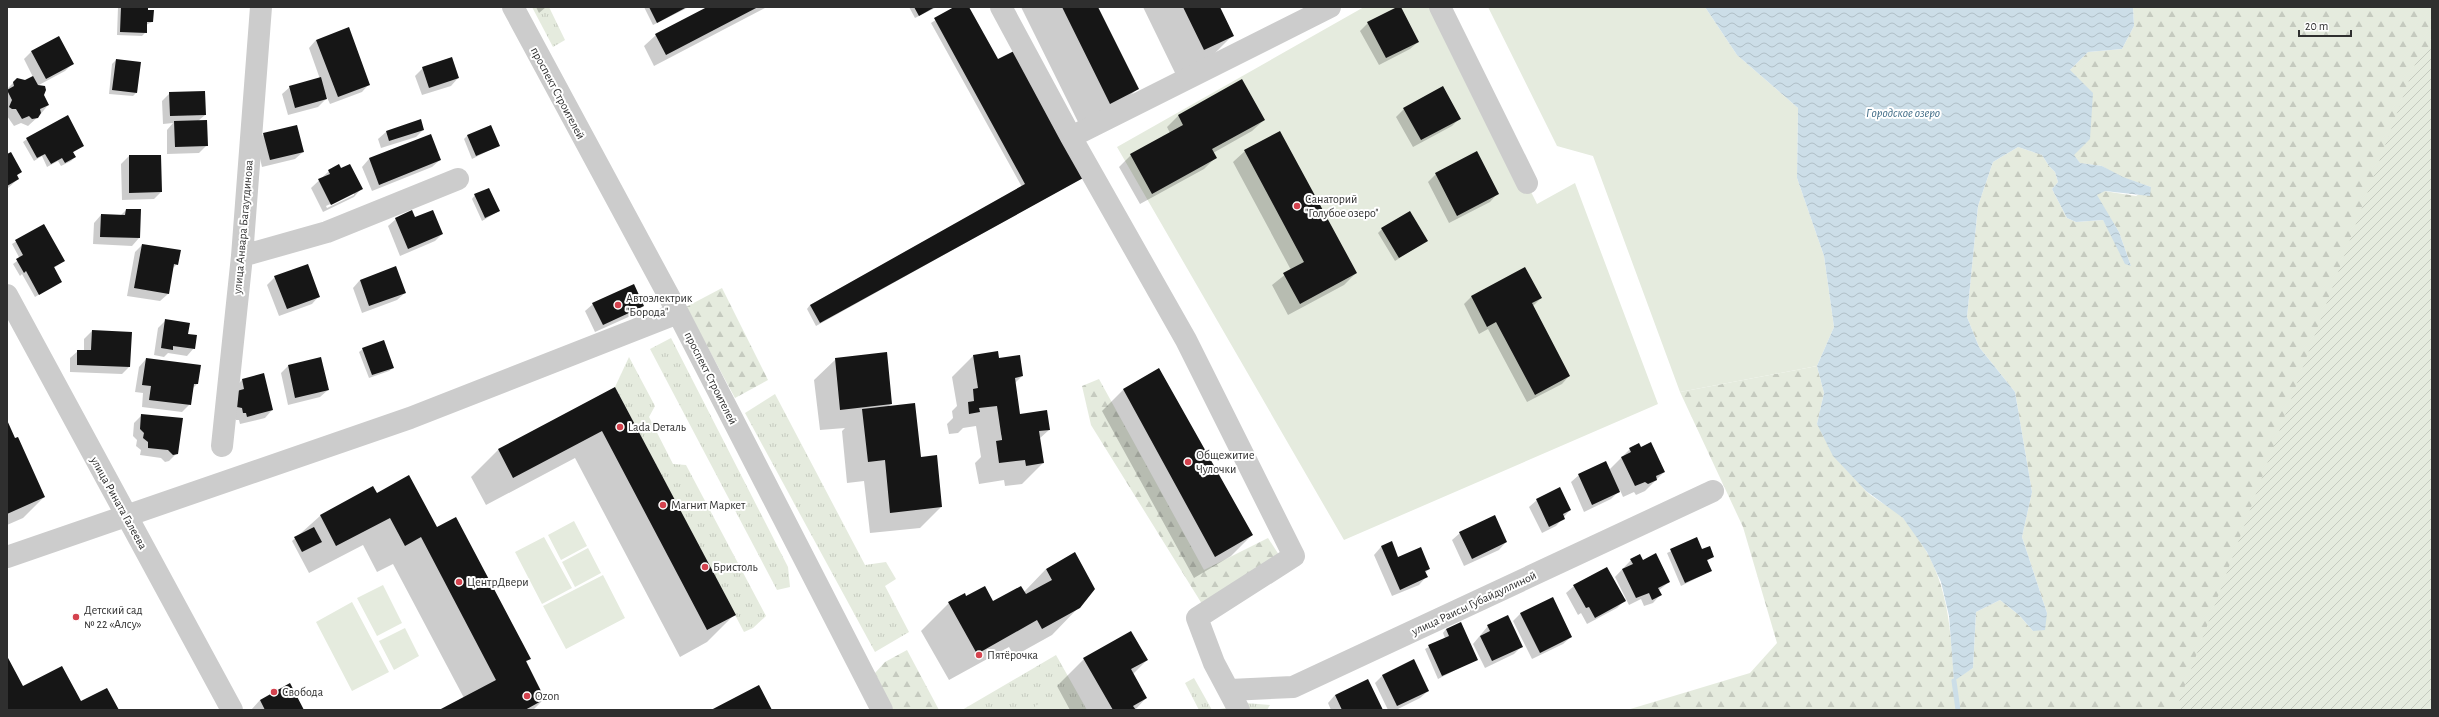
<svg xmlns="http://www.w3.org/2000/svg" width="2439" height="717" viewBox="0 0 2439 717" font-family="'Alegreya Sans',sans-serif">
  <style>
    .grass { fill: url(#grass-tufts) }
    .forest { fill: url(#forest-firs) }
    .park { fill: #e5ebde }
    .garden { fill: url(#garden-furrows) }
    .water { fill: url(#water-waves) }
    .shadow { fill: #0003; fill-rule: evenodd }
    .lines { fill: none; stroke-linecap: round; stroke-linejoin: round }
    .stream { stroke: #ccdee8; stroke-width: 5 }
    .building { fill: #161616 }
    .minor { stroke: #ccc; stroke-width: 22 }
    .poi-dot { fill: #d4424e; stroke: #fff; stroke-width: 1.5 }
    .labels { text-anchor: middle; stroke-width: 4; stroke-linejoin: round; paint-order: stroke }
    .street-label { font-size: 12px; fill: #2f2f2f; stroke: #fff }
    .poi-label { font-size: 12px; fill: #2f2f2f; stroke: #fff; text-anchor: start }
    .water-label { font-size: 13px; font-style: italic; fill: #446f89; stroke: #fff }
  </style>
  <defs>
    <pattern id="grass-tufts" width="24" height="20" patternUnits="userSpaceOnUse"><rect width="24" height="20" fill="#e5ebde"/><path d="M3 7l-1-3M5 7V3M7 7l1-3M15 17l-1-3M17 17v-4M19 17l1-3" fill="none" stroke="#c5cabf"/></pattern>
    <pattern id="forest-firs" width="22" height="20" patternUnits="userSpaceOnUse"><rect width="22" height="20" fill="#e5ebde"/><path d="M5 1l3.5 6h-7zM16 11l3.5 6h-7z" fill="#c5cabf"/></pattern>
    <pattern id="garden-furrows" width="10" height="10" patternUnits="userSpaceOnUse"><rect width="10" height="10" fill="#e5ebde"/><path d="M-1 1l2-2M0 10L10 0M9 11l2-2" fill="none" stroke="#c5cabf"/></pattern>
    <pattern id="water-waves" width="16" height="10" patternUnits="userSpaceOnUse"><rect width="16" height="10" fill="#ccdee8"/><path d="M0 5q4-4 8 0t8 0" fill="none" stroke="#b0bfc7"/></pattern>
  </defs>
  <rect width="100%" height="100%" fill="#fff"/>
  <path class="grass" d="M532,7H549L565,40L553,47Z
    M671,338L788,567L790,587L777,590L650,349Z
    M629,357L655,406L649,417L673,464L686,465L766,616L753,628L744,632L615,387Z
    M775,394L865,565L886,562L896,579L885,586L909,632L875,652L745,413Z
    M1056,655L1087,710H962Z
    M1194,678L1212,710L1227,708L1228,710H1199L1185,683Z
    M1246,703L1270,705L1267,710H1249Z"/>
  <path class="forest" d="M2133,7H2432V710H1627L1750,673L1777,643L1743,527L1680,392L1817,366L1824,393L1817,424C1833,446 1848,470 1865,490C1876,502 1894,507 1904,519C1947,570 1950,617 1954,680L1973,668L1976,612L2000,600L2019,615L2033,631L2047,613L2022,537L2032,492L2015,392L1979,347L1967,317L1978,206L1993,162L2018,147L2042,155L2049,166L2055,172L2058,182L2052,189L2067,218L2076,222L2103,220L2131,266L2119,232L2096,195L2104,191L2136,196L2151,187L2116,175L2102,166L2080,163L2073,155L2070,70L2088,52L2122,49L2134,26Z
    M722,288L768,380L735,398L686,307Z
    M1099,379L1204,570L1268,538L1281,558L1202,604L1091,425L1082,386Z
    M907,650L939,710H893L875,673L885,662Z"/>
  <path class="park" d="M1364,7H1439L1537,204L1575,183L1658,404L1344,540L1117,147Z
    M1488,7H1705L1737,55L1798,108L1797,178L1824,256L1834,327L1817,366L1680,392L1593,156L1557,146Z
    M574,521L587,546L561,560L548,535Z
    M544,537L572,588L542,604L515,552Z
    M588,548L601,573L575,587L562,562Z
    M603,575L625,618L566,649L543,606Z
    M383,585L402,623L377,636L357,598Z
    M352,602L389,672L352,691L316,622Z
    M405,628L419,656L394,670L379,641Z
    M1063,691L1074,710H1038L1035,706Z"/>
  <path class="garden" d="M2432,49V710H2176L2420,51Z"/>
  <path class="water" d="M1705,7H2133L2134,26L2122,49L2088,52L2070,70L2093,93L2090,139L2074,155L2080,163L2102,166L2123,177L2151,187L2150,196L2105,191L2097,195L2119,232L2131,266L2125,264L2103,220L2076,222L2067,218L2052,189L2058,182L2055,172L2049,166L2042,155L2018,147L1993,162L1978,206L1967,317L1979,347L2015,392L2032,492L2022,537L2047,613L2045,630L2033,631L2019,615L2000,600L1976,612L1973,668L1954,681L1949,616L1941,582L1927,552L1903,518L1866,491L1833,456L1817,424L1824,393L1817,366L1834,327L1824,256L1797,178L1798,108L1737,55Z"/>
  <path class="shadow" d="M118,7H147L152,22L146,25V32L142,36L117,35Z
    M536,7H546L539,13Z
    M644,7H689L653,25Z
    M710,7H767L654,66L644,46L656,35Z
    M909,7H937L915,18Z
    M956,7H968L998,61L1084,177L816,326L807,309L810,305L1022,187L931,23Z
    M1021,7H1097L1137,89L1110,116L1082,130Z
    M1143,7H1219L1233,35L1205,63L1177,77Z
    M1400,7L1418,42L1410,49L1379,65L1360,31L1368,23Z
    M316,40L369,84L362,92L330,104L324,91L326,99L318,107L288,115L282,94L290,87L320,79L309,48Z
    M32,51L72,64L65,71L37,86L48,105L40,115L28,126L21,123L14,126L7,116V89L17,79L25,81L33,77L24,59Z
    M116,60L136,93L133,96L109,94L112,64Z
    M423,68L458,78L451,86L422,95L415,76Z
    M170,93L205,115L198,121L207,145L199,153L167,154V130L173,123L163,124L162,101Z
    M1404,109L1460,118L1452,126L1413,147L1396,117Z
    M1178,116L1264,120L1252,131L1213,153L1216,157L1204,169L1140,204L1119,167L1131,155L1170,133L1167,127Z
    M420,121L423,130L416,137L381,148L378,139L386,132Z
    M264,134L303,152L295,159L262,167L256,141Z
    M468,135L498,146L472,159L464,139Z
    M27,139L83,146L72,153L75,157L71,161L61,166L58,161L47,167L42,156L34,161L23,142Z
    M1245,151L1356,273L1344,285L1288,315L1272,285L1291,270L1233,162Z
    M7,155L21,172L16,176L18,179L7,189Z
    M129,156H160L161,192L154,199L122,200L121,164Z
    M369,159L440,160L432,167L372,191L362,167Z
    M341,169L361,189L354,197L323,212L311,188L329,171ZM354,193V195L327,208L326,206Z
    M1436,174L1497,194L1490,202L1449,223L1428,182Z
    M475,195L499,211L482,221L472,199Z
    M126,210H140L139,238L132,246L93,244L94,223L101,215L120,216Z
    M396,219H415L442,234L435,241L400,256L388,226Z
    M44,225L64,261L54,268L61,281L35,297L22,274L20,276L13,264L20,259L12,244Z
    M1382,229L1426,241L1395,261L1378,233Z
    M142,245L177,264L172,269L168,294L160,301L127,296L135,252Z
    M1525,268L1541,298L1533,306L1569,376L1562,384L1527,402L1488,329L1479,334L1464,304L1471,297Z
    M275,277L319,296L312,304L279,316L267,285Z
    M360,280L405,293L397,300L362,313L353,288Z
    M593,304L643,306L635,314L595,332L585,311Z
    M166,320L187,335L194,348L187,356L168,353L164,357L154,355L158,328Z
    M92,331L129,367L122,374L70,372V358L78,351H84V339Z
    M363,349L393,368L389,371L369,378L359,352Z
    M997,352L998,359L1022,376L1015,383L1019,416L1049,430L1039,439L1043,463L1022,484L1005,486L1004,480L979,484L975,463L981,457L976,426L963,428L958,433L949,434L947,424L953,418L952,411L957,406L952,377L973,356ZM1001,435H1003L1002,445Z
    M146,359L197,384L192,389L190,404L182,412L142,407L143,393L135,392L139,367Z
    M836,359L891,404L888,407L920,458L936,457L941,507L920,528L870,533L864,481L847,483L842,431L845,428L820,430L814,380Z
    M288,366L328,390L320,397L288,405L281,373Z
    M1159,370L1252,535L1231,556L1194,578L1102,411L1123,390Z
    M242,380L272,410L265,418L240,424L239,420H236L235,387Z
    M614,388L734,615L707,642L680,657L575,458L486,505L471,477L498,450Z
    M142,415L177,453L169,461L165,462L161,458L140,455L141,450L136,446L137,440L133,436L134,423Z
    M7,423L44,497L23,518L7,525Z
    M1641,448L1664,472L1645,491L1636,495L1634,492L1623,497L1620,490L1611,499L1584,512L1571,482L1579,475L1609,470L1630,449Z
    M373,488L376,494L437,529L530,658L525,663L544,699L533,710H441L464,698L393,564L377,572L363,545L309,573L292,541L320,516Z
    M1537,500L1570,510L1556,526L1542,533L1529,507Z
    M1460,533L1506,542L1499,550L1464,566L1452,540Z
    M1697,539L1702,551L1713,556L1707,561L1711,571L1681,586L1667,553Z
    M1391,543L1398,558L1429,569L1425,573L1426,577L1419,585L1392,596L1374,555L1381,547Z
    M1631,560L1642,561L1669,582L1658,591L1660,595L1653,603L1644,606L1641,599L1629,605L1626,599L1617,608L1587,624L1581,613L1578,615L1566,593L1574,586L1626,599L1615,577Z
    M1046,569L1079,607L1052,635L1014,656L1009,647L949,680L921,631L949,603L966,597L993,603L1024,592Z
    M1521,613L1571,637L1563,644L1532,659L1513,621Z
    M1508,617L1522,646L1514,654L1485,668L1473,644L1488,626Z
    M1446,629L1477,659L1438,679L1425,649L1445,638L1443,633Z
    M1084,659L1147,660L1133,674L1146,698L1135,710H1070L1057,686Z
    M1383,675L1428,691L1420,698L1396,710H1388L1375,683Z
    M1335,695L1382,710H1331L1328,703Z
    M260,700L303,710H251Z"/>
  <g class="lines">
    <path class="stream" d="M1954,681L1958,710"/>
  </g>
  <path class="building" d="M121,7H148V10H154L153,22H147V33L120,32Z
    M649,7H687L657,23Z
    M707,7H758L666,55L655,34Z
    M914,7H935L919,16Z
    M954,7H969L998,59L1016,50L1085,177L820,323L810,305L1025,184L934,18Z
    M1062,7H1098L1139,89L1110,104Z
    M1183,7H1220L1234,36L1204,50Z
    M1397,7H1401L1419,42L1386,58L1367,22Z
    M349,27L370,85L338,97L316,40Z
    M59,36L74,64L46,79L31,51Z
    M452,57L459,78L429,88L422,67Z
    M116,59L141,62L137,93L112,90Z
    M33,76L38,85L45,86L46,90L44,95L49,105L40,109L41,113L38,118L32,119L29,116L22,119L16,109H12L9,107L12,100L7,90L14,86L13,82L17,78L25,80Z
    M321,77L327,99L295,108L289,86Z
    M1242,79L1265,120L1212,149L1217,158L1152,194L1130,154L1183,125L1178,115Z
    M1443,86L1461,119L1421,140L1403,108Z
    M205,91L206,115L170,116L169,92Z
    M68,115L84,146L73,152L76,157L65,163L62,158L51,164L45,154L37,158L26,138Z
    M421,119L424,130L389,141L386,131Z
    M207,120L208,146L175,147L174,121Z
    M297,125L304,152L270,160L263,133Z
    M491,125L500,146L476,156L467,135Z
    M1280,131L1357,273L1300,304L1283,273L1304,262L1244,150Z
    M431,134L441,160L379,185L369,158Z
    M1477,151L1499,194L1457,216L1435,173Z
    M11,152L22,172L17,175L19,179L7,186V154Z
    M129,155H161L162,192L129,193Z
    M339,164L341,168L350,164L363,189L331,205L318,179L330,174L328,170Z
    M489,188L500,211L485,218L474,194Z
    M126,209H141L140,238L100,237L101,214L125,215Z
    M412,210L415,217L433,210L443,234L408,249L395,218Z
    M1410,211L1428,241L1399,258L1381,228Z
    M44,224L65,261L54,267L62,282L39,295L26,271L24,273L16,259L23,255L15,240Z
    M142,244L181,250L178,265L174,264L169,294L134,288Z
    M308,264L320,297L287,309L274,276Z
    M396,266L406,293L369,306L360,280Z
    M1525,267L1542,298L1532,303L1570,376L1535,395L1496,322L1487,327L1471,296Z
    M634,284L644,306L603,325L592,303Z
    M165,319L190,323L188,334L197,335L195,349L173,346V350L161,348Z
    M92,330L132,332L130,367L77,365V350H91Z
    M384,340L394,368L372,375L362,348Z
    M998,351L999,358L1020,355L1023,376L1015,378L1020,414L1047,410L1050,430L1039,431L1044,463L1026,466L1025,460L999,463L996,441L1002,440L997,406L979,408L980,412L969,414L968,402L974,401L973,389L978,388L973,355Z
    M887,352L892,404L840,410L835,358Z
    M321,357L329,390L295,398L288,365Z
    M146,358L201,365L198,384H194L191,405L149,400L151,386L142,385Z
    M1159,368L1253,535L1215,557L1123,389Z
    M264,373L273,410L247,417L246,413H243L242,408L237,407L235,397L237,391L244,389L242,379Z
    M615,387L736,615L707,630L602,431L513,478L498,449Z
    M915,403L921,457L937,455L942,507L890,513L885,460L868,462L862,409Z
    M141,414L183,418L178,454L173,455L168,450L148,448V442L143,438L144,433L140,429Z
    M7,420L15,438L18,437L45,497L7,514Z
    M1651,442L1665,472L1656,476L1657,480L1648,484L1645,482L1635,486L1621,457L1631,452L1629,448L1639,443L1641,447Z
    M1606,461L1620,492L1592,505L1578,474Z
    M409,475L437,527L456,517L531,659L526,661L545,699L525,710H439L496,680L421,537L405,546L390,518L336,546L320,515L373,486L377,493Z
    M1560,487L1571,510L1563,514L1565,519L1549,527L1536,499Z
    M1495,515L1507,542L1472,559L1459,532Z
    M314,527L322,542L302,552L294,537Z
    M1697,537L1702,549L1710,546L1714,557L1707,560L1712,571L1685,583L1670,549Z
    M1392,541L1398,557L1421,547L1430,569L1425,571L1428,577L1400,590L1381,546Z
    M1075,552L1095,589L1080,608L1042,629L1037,620L977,654L948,602L965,593L966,596L985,586L993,601L1021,586L1026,594L1052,580L1046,569Z
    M1656,553L1670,582L1658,588L1662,595L1652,600L1649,593L1636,598L1622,569L1633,564L1630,559L1640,554L1643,560Z
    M1607,567L1626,601L1595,618L1589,607L1586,608L1573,585Z
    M1553,597L1572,637L1540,653L1520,613Z
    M1508,615L1523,647L1492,661L1480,636L1490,631L1487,625Z
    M1461,622L1478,660L1442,676L1428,645L1449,636L1446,629Z
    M1131,631L1148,660L1131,669L1147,698L1133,706L1136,710H1113L1083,658Z
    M7,656L23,686L62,666L81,701L107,688L119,710H7Z
    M1414,659L1429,691L1397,706L1382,675Z
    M1368,679L1383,710H1342L1335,695Z
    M290,683L304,710H265L260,700Z
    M759,685L772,710H711Z"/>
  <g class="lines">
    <path class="minor" d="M513,7L678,313L882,710
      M1001,7L1071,137L1186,340L1294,556L1197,618L1214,663L1239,710
      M1440,7L1527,183
      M1071,137L1330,7
      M242,256L327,232L458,179
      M7,295L232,710
      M222,446L242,256L261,7
      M7,557L410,418L678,313
      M1230,690L1293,687L1713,491"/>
  </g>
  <g class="poi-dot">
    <circle cx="1297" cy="206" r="4"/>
    <circle cx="618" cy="305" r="4"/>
    <circle cx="620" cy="427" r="4"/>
    <circle cx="1188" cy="462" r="4"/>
    <circle cx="663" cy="505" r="4"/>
    <circle cx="705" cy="567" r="4"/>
    <circle cx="459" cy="582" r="4"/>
    <circle cx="76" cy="617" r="4"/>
    <circle cx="979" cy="655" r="4"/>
    <circle cx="274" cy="692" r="4"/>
    <circle cx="527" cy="696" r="4"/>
  </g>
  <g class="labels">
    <g class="street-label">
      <text transform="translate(558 93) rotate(62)" y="4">проспект Строителей</text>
      <text transform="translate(243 227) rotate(-85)" y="4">улица Анвара Багаутдинова</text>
      <text transform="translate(711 378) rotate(63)" y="4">проспект Строителей</text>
      <text transform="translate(119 503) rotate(61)" y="4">улица Рината Галеева</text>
      <text transform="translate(1474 603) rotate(-25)" y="4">улица Раисы Губайдуллиной</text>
    </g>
    <g class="poi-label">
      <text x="1305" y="203">Санаторий<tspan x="1305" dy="14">"Голубое озеро"</tspan></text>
      <text x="626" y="302">Автоэлектрик<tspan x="626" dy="14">"Борода"</tspan></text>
      <text x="628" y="431">Lada Dеталь</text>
      <text x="1196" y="459">Общежитие<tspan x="1196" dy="14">Чулочки</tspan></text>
      <text x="671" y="509">Магнит Маркет</text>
      <text x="713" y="571">Бристоль</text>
      <text x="467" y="586">ЦентрДвери</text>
      <text x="84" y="614">Детский сад<tspan x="84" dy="14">№ 22 «Алсу»</tspan></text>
      <text x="987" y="659">Пятёрочка</text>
      <text x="282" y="696">Свобода</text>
      <text x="535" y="700">Ozon</text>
    </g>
    <g class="water-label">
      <text x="1903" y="117">Городское озеро</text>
    </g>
  </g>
  <rect width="2439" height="717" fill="none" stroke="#2f2f2f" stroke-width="16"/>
  <path d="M2299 30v6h52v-6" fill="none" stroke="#2f2f2f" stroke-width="2"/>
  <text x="2305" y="30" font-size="12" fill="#2f2f2f" stroke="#ffffff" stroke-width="3" paint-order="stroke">20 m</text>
</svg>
